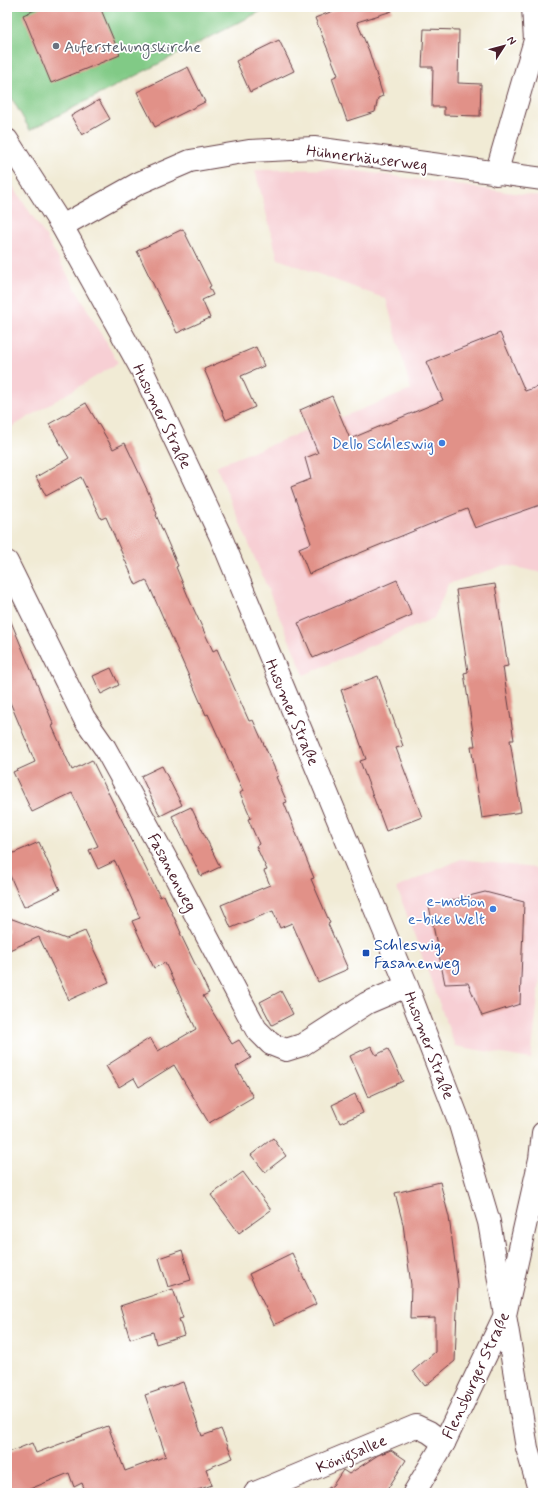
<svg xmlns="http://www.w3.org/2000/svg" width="550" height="1500" viewBox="0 0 550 1500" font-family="Mynerve,sans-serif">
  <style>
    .built { fill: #f7cfd4 }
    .green { fill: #81ca86; stroke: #667458 }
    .building { fill: #e19188 }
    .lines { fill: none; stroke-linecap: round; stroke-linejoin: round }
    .street-casing { stroke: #633e44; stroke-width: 24 }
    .secondary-casing { stroke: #633e44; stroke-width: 24 }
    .street { stroke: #fff; stroke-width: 22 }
    .secondary { stroke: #fff; stroke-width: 22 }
    .worship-dot { fill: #6b7280; stroke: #fff; stroke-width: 1.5 }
    .shop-dot { fill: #3f7fe0; stroke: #fff; stroke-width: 1.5 }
    .transit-dot { fill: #1a4fb4; stroke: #fff; stroke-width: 1.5 }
    .labels { text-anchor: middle; stroke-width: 3.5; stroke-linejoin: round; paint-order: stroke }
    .worship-label { font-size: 16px; fill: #5b616d; stroke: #fff; text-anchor: start }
    .street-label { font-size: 16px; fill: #4a1f2b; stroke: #fff }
    .shop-label { font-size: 16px; fill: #366cbe; stroke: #fff; text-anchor: end }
    .transit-label { font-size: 16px; fill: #164399; stroke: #fff; text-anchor: start }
  </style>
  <rect width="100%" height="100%" fill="#fff"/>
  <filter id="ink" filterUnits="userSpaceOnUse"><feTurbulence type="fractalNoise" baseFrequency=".025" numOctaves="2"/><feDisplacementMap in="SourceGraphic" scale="8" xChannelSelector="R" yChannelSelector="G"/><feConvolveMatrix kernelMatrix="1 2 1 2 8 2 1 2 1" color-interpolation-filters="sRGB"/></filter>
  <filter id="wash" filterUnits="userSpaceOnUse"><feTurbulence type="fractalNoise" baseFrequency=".012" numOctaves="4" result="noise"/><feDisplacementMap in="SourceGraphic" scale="16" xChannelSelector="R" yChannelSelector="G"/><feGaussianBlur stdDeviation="0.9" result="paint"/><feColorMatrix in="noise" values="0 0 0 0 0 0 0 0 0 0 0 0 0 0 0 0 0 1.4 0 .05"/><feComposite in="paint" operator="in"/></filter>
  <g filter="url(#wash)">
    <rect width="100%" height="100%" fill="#f1ebd5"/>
    <path class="built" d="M343,169L543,197V573L505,565L448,584L434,618L304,675L216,466L411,390L386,299L278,259L255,170Z
      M7,177L46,237L118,363L7,430Z
      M461,859L543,869V955L531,1059L455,1046L397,888Z"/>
    <path class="green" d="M7,7H269L30,130L7,90Z"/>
    <g id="blocks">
      <path class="building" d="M42,7H100L120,55L51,83L23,15Z
        M343,7H391L392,11L357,22L369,51L383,96L378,98L375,112L347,121L332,78L338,75L315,18Z
        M424,29L459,30L458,83L481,84L480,116L444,115V107H432L433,67H422Z
        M279,40L294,71L250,92L236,61Z
        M188,67L205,102L155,127L137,92Z
        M99,100L110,119L82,135L71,116Z
        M183,229L211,286L209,287L213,295L202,300L210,318L177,333L137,251Z
        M500,333L525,391L543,385V504L475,528L467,509L309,574L299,548L311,543L291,487L311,479L305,458L318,453L300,410L332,396L350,439L443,400L426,362Z
        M256,347L264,366L241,376L255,407L226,420L204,369Z
        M86,403L113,449L125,443L150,496L157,514L156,515L178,566L176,567L190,601L213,651L217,649L249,721L253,720L278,776L276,777L287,802L284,803L314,878L311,879L330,923L328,924L348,969L318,982L292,923L280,928L273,911L231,928L221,905L270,885L264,871L267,870L256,846L259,844L248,819L251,818L240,793L243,791L208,714L206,715L195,690L150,588L146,580L136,585L106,517L101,519L81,477L46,496L36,477L69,458L49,424Z
        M397,580L412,615L313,658L298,623Z
        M495,584L508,666L503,667L514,740H510L521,812L482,818L471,746H475L464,673L468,672L456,590Z
        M7,612L54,725L52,726L72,770L92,760L160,897L164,895L181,933H180L209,993L203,996L232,1044L239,1040L251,1058L236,1067L253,1097L209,1123L174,1065L139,1087L134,1078L119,1087L106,1066L150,1038L158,1051L196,1029L165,963L154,968L132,921L140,918L115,861L98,869L89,850L98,846L72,793L32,812L13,772L35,762L7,695Z
        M111,668L119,685L101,694L93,676Z
        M378,676L403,746L396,748L422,817L386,831L360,761L366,759L341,690Z
        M162,766L182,805L160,816L141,776Z
        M191,807L220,867L201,876L172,816Z
        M39,842L60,890L24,907L7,869V856Z
        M485,892L524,902L520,1004L482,1016L468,983L445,984L429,906Z
        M7,917L66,939L85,931L109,982L69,1000L39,937L7,951Z
        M281,991L293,1014L272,1025L260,1002Z
        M371,1046L376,1055L388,1049L403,1081L368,1097L350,1056Z
        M355,1094L363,1113L340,1123L332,1105Z
        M273,1138L286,1156L265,1172L251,1155Z
        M243,1172L271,1210L239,1233L211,1195Z
        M440,1182L449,1217L458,1285L455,1361L425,1386L413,1371L435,1352V1318L410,1319L411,1285L403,1224L395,1193Z
        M182,1250L191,1280L168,1287L159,1258Z
        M292,1253L316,1304L274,1325L249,1274Z
        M173,1289L183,1318L179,1319L184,1335L156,1344L153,1332L130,1339L120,1306Z
        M183,1382L202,1436L221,1429L233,1458L206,1469L212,1485L189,1493H86L82,1483L74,1487L69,1473L20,1493H7V1453L32,1443L36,1453L108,1426L125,1471L166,1456L145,1395Z
        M391,1450L406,1460L385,1493H321L333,1485L343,1470L349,1474L378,1455Z"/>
    </g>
  </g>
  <g filter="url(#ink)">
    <use href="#blocks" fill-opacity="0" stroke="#633e44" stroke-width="1"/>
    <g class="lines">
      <defs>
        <path id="street" d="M7,140L62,226L143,372L220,535L407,986L459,1121L489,1222L505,1315
          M496,174L535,40L533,7
          M62,226L139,183L190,161L249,151L314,148L543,179
          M7,562L84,718L105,748L165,857L256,1029L271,1044L286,1050L302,1045L367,1003L407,986
          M255,1493L416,1426L429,1432L444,1443"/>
        <path id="secondary" d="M505,1315L527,1448L540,1493
          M414,1493L444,1443L505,1315L540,1159L543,1133"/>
      </defs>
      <use href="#street" class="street-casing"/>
      <use href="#secondary" class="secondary-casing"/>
      <use href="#street" class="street"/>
      <use href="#secondary" class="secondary"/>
    </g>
  </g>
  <circle class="worship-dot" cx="56" cy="46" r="4"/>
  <g class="shop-dot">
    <circle cx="442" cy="443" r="4"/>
    <circle cx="493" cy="909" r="4"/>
  </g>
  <rect class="transit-dot" x="362" y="949" width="8" height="8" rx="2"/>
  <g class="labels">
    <g class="worship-label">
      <text x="64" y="52">Auferstehungskirche</text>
    </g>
    <g class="street-label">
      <text transform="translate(367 157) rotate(7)" y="6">Hühnerhäuserweg</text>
      <text transform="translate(163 416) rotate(64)" y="6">Husumer Straße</text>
      <text transform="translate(293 712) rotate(67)" y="6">Husumer Straße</text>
      <text transform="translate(173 872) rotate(62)" y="6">Fasanenweg</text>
      <text transform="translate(430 1045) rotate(69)" y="6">Husumer Straße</text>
      <text transform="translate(475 1375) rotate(-65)" y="6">Flensburger Straße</text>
      <text transform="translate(351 1453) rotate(-23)" y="6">Königsallee</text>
    </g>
    <g class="shop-label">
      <text x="434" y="449">Dello Schleswig</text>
      <text x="485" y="906">e-motion<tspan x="485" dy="18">e-bike Welt</tspan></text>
    </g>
    <g class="transit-label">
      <text x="374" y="950">Schleswig,<tspan x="374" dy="18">Fasanenweg</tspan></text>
    </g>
  </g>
  <rect width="550" height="1500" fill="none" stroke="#fff" stroke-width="24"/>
  <g transform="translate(504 46) rotate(54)" stroke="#ffffff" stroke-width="3" paint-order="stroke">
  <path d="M0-3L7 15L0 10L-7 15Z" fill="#4a1f2b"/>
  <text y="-6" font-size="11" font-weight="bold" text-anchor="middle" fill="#4a1f2b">N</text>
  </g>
</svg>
